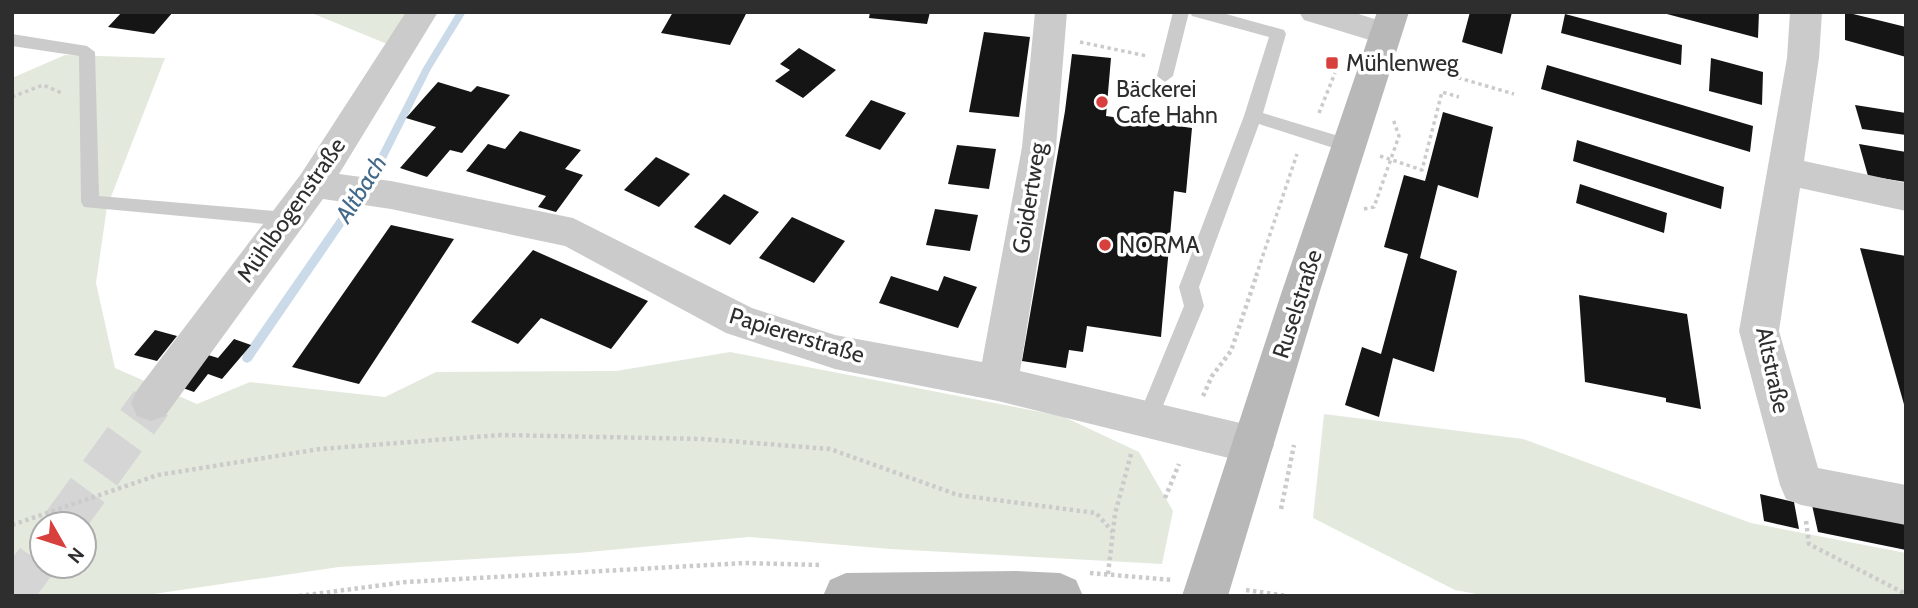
<svg xmlns="http://www.w3.org/2000/svg" width="1918" height="608" viewBox="0 0 1918 608" font-family="Cabin,sans-serif">
  <style>
    .green { fill: #e3eadd; fill-rule: evenodd }
    .lines { fill: none; stroke-linecap: round; stroke-linejoin: round }
    .stream { fill: #cadae9; fill-rule: evenodd }
    .building { fill: #151515 }
    .street-tunnel { stroke: #d5d5d5; stroke-width: 42; stroke-dasharray: 42 21; stroke-linecap: butt }
    .path-far1 { stroke: #cbcbcb; stroke-width: 3.5; stroke-dasharray: 3.5 3.5; stroke-linecap: butt }
    .path { stroke: #cbcbcb; stroke-width: 4.5; stroke-dasharray: 3.5 3.5; stroke-linecap: butt }
    .lane { fill: #cbcbcb; fill-rule: evenodd }
    .street { fill: #cbcbcb; fill-rule: evenodd }
    .secondary { fill: #b8b8b8; fill-rule: evenodd }
    .poi-dot { fill: #d8403d; stroke: #fff; stroke-width: 2.5 }
    .labels { text-anchor: middle; stroke-width: 7; stroke-linejoin: round; paint-order: stroke }
    .poi-label { font-size: 23px; fill: #2e2e2e; stroke: #fff; text-anchor: start }
    .street-label { font-size: 23px; fill: #2e2e2e; stroke: #fff }
    .water-label { font-size: 24px; font-style: italic; fill: #42688a; stroke: #fff }
  </style>
  <rect width="100%" height="100%" fill="#fff"/>
  <path class="green" d="M309,12H414L392,46Z
    M65,55L165,58L107,207L96,283L115,368L197,404L250,382L385,397L436,372L616,371L730,352L1062,416L1139,452L1173,511L1162,564L890,549L749,537L578,553L339,567L140,596H12V78ZM42,524H84V566H42Z
    M1324,414L1523,439L1751,523L1906,553V596H1488L1455,590L1313,518Z"/>
  <g class="lines">
    <path class="stream" d="M457,12H466L431,69L377,177L251,361L247,363L243,361L242,358L243,355L370,172L423,68Z"/>
  </g>
  <path class="building" d="M122,12H173L154,34L108,27Z
    M673,12H747L730,45L661,33Z
    M870,12H930L927,24L869,18Z
    M1470,12H1512L1502,54L1462,42Z
    M1759,12L1758,38L1663,13L1664,12Z
    M1845,12L1906,27V57L1845,40Z
    M1565,14L1682,45L1681,65L1561,33Z
    M984,32L1030,37L1019,117L969,112Z
    M799,48L836,70L803,98L775,81L790,70L780,64Z
    M1072,54L1111,58L1106,116L1192,128L1186,193L1174,191L1161,337L1087,326L1083,352L1069,350L1066,368L1022,361L1065,111Z
    M1711,58L1763,72L1762,105L1709,91Z
    M1547,65L1753,126L1750,152L1541,89Z
    M438,82L471,92L477,86L510,95L462,153L450,150L427,177L400,168L436,127L406,118Z
    M871,100L906,113L880,150L845,136Z
    M1855,105L1906,113V135L1862,129Z
    M1443,112L1493,127L1478,198L1438,185L1420,258L1457,271L1434,372L1393,358L1379,417L1345,405L1362,347L1381,354L1408,254L1384,247L1404,175L1425,181Z
    M520,131L581,150L565,169L583,175L556,212L538,207L546,196L466,171L488,144L505,149Z
    M1577,140L1724,187L1721,209L1573,161Z
    M1859,144L1906,152V182L1868,176Z
    M957,145L996,149L989,189L948,184Z
    M656,157L690,174L659,207L624,190Z
    M1580,184L1667,213L1664,233L1576,203Z
    M724,194L759,212L730,245L694,227Z
    M935,209L978,215L970,251L926,245Z
    M792,217L845,241L814,283L759,258Z
    M391,225L454,239L359,384L292,367Z
    M1860,248L1906,256V408H1905Z
    M533,250L648,301L611,349L541,318L518,344L471,322Z
    M891,276L938,291L944,276L977,287L958,328L879,303Z
    M1579,295L1687,314L1701,409L1666,402V398L1585,382Z
    M155,330L177,336L157,361L134,355Z
    M234,339L251,345L222,379L208,374L194,392L180,387L208,355L218,358Z
    M1760,494L1794,502L1799,529L1764,521Z
    M1812,505L1906,524V550L1818,532Z"/>
  <g class="lines">
    <path class="street-tunnel" d="M63,524L151,403
      M12,594L42,553"/>
    <path class="path-far1" d="M1080,42L1147,56
      M1411,64L1514,94
      M12,97L43,85L64,94
      M1319,113L1335,73
      M1380,156L1422,170L1442,92L1459,97
      M1364,209L1374,207L1399,136L1393,119
      M1256,276L1297,154"/>
    <path class="path" d="M1203,396L1212,376L1231,351L1257,274
      M1165,498L1179,464
      M1281,509L1294,445
      M1806,521L1809,544L1906,594
      M12,525L158,475L320,449L501,435L703,439L830,449L958,495L1096,513L1113,532
      M1090,573L1172,580
      M1108,574L1115,514L1131,454L1134,453
      M1246,590L1287,596
      M299,596L406,582L745,563L822,565"/>
    <path class="lane" d="M1173,12H1189L1173,76L1165,82L1157,76Z
      M1190,12H1219L1284,30L1286,34L1263,113L1355,141L1358,146L1355,151L1349,153L1259,124L1199,287L1204,306L1157,420L1154,427L1147,429L1140,427L1137,420L1184,306L1179,287L1244,116L1269,37L1192,16Z
      M12,34L87,46L95,52L99,196L287,212L293,214L296,219L293,224L287,226L84,207L81,202L79,56L12,46Z"/>
    <path class="street" d="M406,12H438L339,174L391,181L573,218L752,308L835,335L982,362L1022,147L1035,12H1067L1056,147L1020,371L1253,426L1268,431L1274,445L1268,459L1253,464L998,401L835,369L726,333L565,246L391,209L323,199L165,416L151,421L137,416L131,403L137,390L301,174Z
      M1299,12H1352L1397,26L1402,34L1397,42L1386,45L1304,20Z
      M1790,12H1822L1819,58L1804,161L1906,183V211L1800,188L1779,331L1818,468L1906,485V525L1801,505L1786,499L1780,485L1739,331L1787,58Z"/>
    <path class="secondary" d="M1377,12H1409L1319,294L1228,596H1182L1281,294Z
      M1016,571L1060,573L1076,580L1083,596H823L830,580L846,573Z"/>
  </g>
  <g class="poi-dot">
    <rect x="1325" y="56" width="14" height="14" rx="3.5"/>
    <circle cx="1102" cy="102" r="7"/>
    <circle cx="1105" cy="245" r="7"/>
  </g>
  <g class="labels">
    <g class="poi-label">
      <text x="1346" y="71">Mühlenweg</text>
      <text x="1116" y="97">Bäckerei<tspan x="1116" dy="26">Cafe Hahn</tspan></text>
      <text x="1119" y="253">NORMA</text>
    </g>
    <g class="street-label">
      <text transform="translate(1029 198) rotate(-81)" y="8">Goidertweg</text>
      <text transform="translate(291 210) rotate(-55)" y="8">Mühlbogenstraße</text>
      <text transform="translate(1297 304) rotate(-72)" y="8">Ruselstraße</text>
      <text transform="translate(797 335) rotate(17)" y="8">Papiererstraße</text>
      <text transform="translate(1773 370) rotate(78)" y="8">Altstraße</text>
    </g>
    <g class="water-label">
      <text transform="translate(361 189) rotate(-58)" y="8">Altbach</text>
    </g>
  </g>
  <rect width="1918" height="608" fill="none" stroke="#2e2e2e" stroke-width="28"/>
  <g transform="translate(63 545) rotate(129)"><circle r="33" fill="#ffffff" stroke="#ababab" stroke-width="2"/>
  <path d="M0-5L12 26L0 18L-12 26Z" fill="#d8403d"/>
  <text y="-10" font-size="19" font-weight="bold" text-anchor="middle" fill="#2e2e2e">N</text>
  </g>
</svg>
